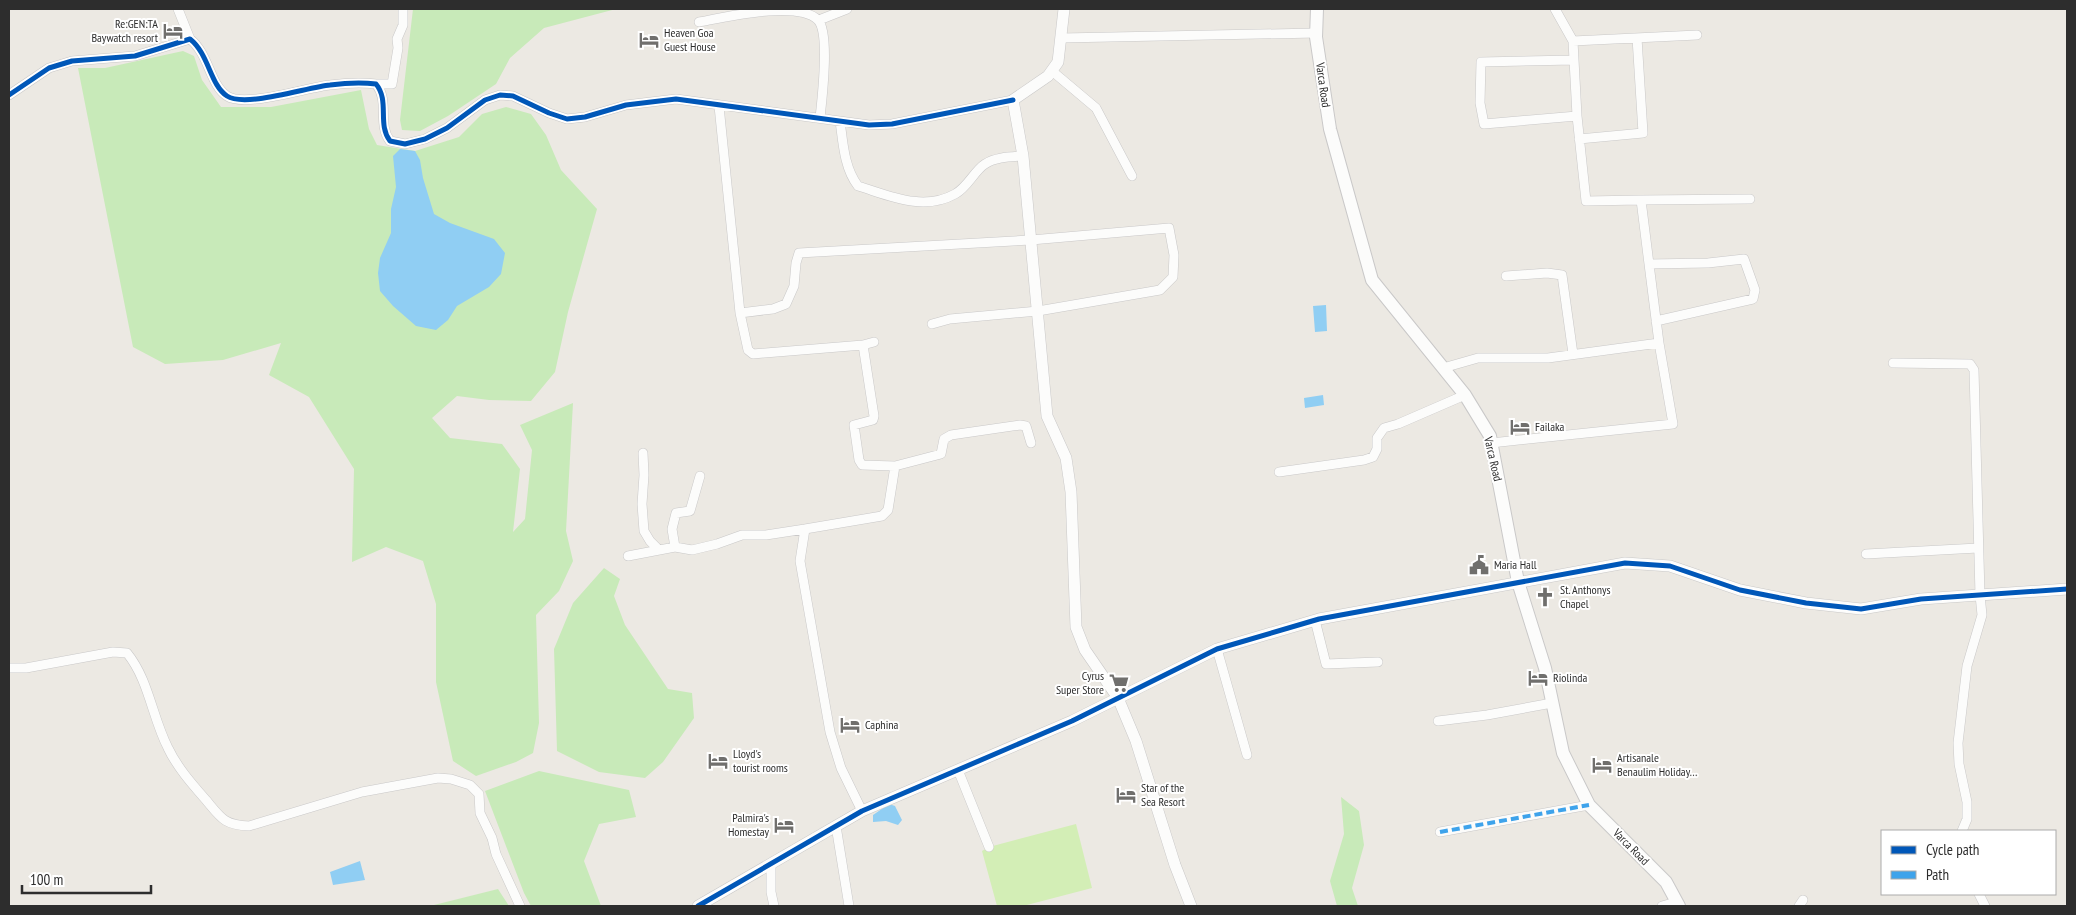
<svg xmlns="http://www.w3.org/2000/svg" width="2076" height="915" viewBox="0 0 2076 915" font-family="'PT Sans Narrow',sans-serif">
  <style>
    .green { fill: #c8eab9 }
    .pitch { fill: #d3eeb6 }
    .water { fill: #90cef3 }
    .lines { fill: none; stroke-linecap: round; stroke-linejoin: round }
    .minor-casing { stroke: #c9c8c8; stroke-width: 10 }
    .tertiary-casing { stroke: #c9c8c8; stroke-width: 12 }
    .secondary-casing { stroke: #c9c8c8; stroke-width: 14 }
    .minor { stroke: #fcfcfb; stroke-width: 9 }
    .tertiary { stroke: #fcfcfb; stroke-width: 11 }
    .secondary { stroke: #fcfcfb; stroke-width: 12 }
    .quiet { stroke: #3ea3eb; stroke-width: 4; stroke-dasharray: 8 4; stroke-linecap: butt }
    .cycleway-casing { stroke: #fff; stroke-width: 8 }
    .cycleway { stroke: #0057b8; stroke-width: 5 }
    .labels { text-anchor: middle; stroke-width: 4; stroke-linejoin: round; paint-order: stroke }
    .poi-label { font-size: 12px; fill: #2d2d2d; stroke: #fff; text-anchor: start }
    .street-label { font-size: 12px; fill: #2d2d2d; stroke: #fff }
  </style>
  <rect width="100%" height="100%" fill="#ece9e3"/>
  <path class="green" d="M413,9H616L544,28L510,58L496,84L448,116L420,131L402,130L400,120Z
    M183,51L194,56L202,80L221,107H271L361,90L369,129L377,145L415,151L459,137L482,114L506,107L531,114L546,135L561,170L597,209L568,312L555,372L531,401L489,400L457,396L432,418L450,438L502,444L520,469L513,532L525,519L532,450L520,425L573,403L566,531L573,561L559,591L536,615L539,723L533,753L516,762L476,776L453,761L436,682V604L423,561L386,547L352,562L354,469L309,397L269,375L281,343L223,360L165,364L133,347L78,68H105Z
    M604,568L620,579L614,596L625,625L668,689L692,693L694,718L663,762L645,778L599,772L557,751L554,649L573,603Z
    M539,771L629,790L636,817L599,824L584,861L601,906H531L524,893L485,791Z
    M1341,797L1359,811L1364,845L1352,888L1358,906H1337L1330,881L1344,834Z
    M498,889L509,906H430Z"/>
  <path class="pitch" d="M1076,824L1092,888L1023,906H997L982,851L989,847Z"/>
  <path class="water" d="M400,149L415,151L420,160L423,178L434,214L450,223L494,239L505,253L501,274L489,287L457,306L448,320L436,330L416,326L393,306L380,291L378,273L380,258L391,233V209L396,187L393,156Z
    M1326,305L1327,331L1315,332L1313,306Z
    M1323,395L1324,405L1305,408L1304,398Z
    M889,804L895,806L902,820L898,825L886,821L873,822V815Z
    M360,861L365,880L333,885L330,872Z"/>
  <g class="lines">
    <defs>
      <path id="minor" d="M178,9L190,39
        M1555,9L1573,41
        M819,20L847,9
        M699,22C726,17 798,0 818,20C830,33 822,99 820,118
        M1062,38L1316,33
        M1574,60L1481,62L1480,103L1484,124L1577,116L1573,41L1697,35
        M1052,71L1096,108L1132,176
        M376,84H392L398,48L397,39L403,25V9
        M9,95L49,68L72,61L135,56L190,39C209,54 210,85 227,96C245,108 308,87 330,85C345,83 361,82 376,84C390,101 377,124 390,141L405,144L425,139L447,128L485,100L500,95L513,96L549,113L567,119L585,117L626,105L676,99L869,125L892,124L1013,100
        M719,106L740,313L773,309L786,304L794,286L796,263L799,253L1031,240L1169,228L1174,255L1173,277L1160,290L1038,311L950,319L932,324
        M1577,116L1586,201L1641,200L1649,264L1708,263L1744,259L1755,290L1753,299L1656,321
        M840,121C843,142 844,168 858,186C888,195 923,212 955,194C968,187 974,171 985,164C996,157 1010,157 1023,156
        M1579,139L1643,133L1637,38
        M1641,200L1750,199
        M1506,276L1547,273L1562,275L1573,354
        M740,313L748,350L753,354L863,345L874,342
        M863,345L874,416L873,420L854,425L859,460L862,465L895,466
        M1893,363L1970,364L1974,370L1980,595L1982,615L1967,666L1958,743L1959,764L1967,802V819L1962,831
        M1443,368L1478,358H1548L1659,343L1649,264
        M1491,443L1673,424L1659,343
        M643,453L644,475L642,504L644,531L650,541L659,550
        M1279,472L1364,460L1373,457L1377,449V438L1384,428L1398,424L1465,395
        M675,547L672,529L676,513L690,511L700,476
        M1866,554L1978,548
        M628,556L675,547L692,550L717,544L742,535H766L805,529
        M1315,620L1326,664L1378,662
        M1217,649L1247,755
        M9,668H26L113,652L127,653C149,680 152,717 168,748C177,767 192,784 206,800C221,818 224,825 249,826L362,792L438,778L451,779L470,785L479,794L480,813L492,838L496,854L520,906
        M1438,721L1487,715L1552,703
        M958,770L989,847
        M862,811L841,768L830,732L800,561L805,529L882,516L888,510L895,466L941,454L944,439L951,435L1020,425L1026,426L1031,443
        M836,826L849,906
        M1440,832L1589,805
        M771,864V892L774,906
        M1979,894L1985,906
        M1662,906L1676,902
        M1799,906L1803,900"/>
      <path id="tertiary" d="M1064,9L1058,62L1048,76L1013,100L1023,156L1047,416L1066,458L1071,492L1076,627L1085,650L1118,698L1136,741L1175,865L1191,906
        M698,906L862,811L1072,721L1217,649L1319,619L1625,563L1670,566L1740,590L1806,603L1861,609L1921,599L2067,589"/>
      <path id="secondary" d="M1317,9L1316,37L1330,129L1372,280L1465,395L1490,436L1518,582L1545,668L1563,753L1589,805L1666,882L1679,906"/>
    </defs>
    <use href="#minor" class="minor-casing"/>
    <use href="#tertiary" class="tertiary-casing"/>
    <use href="#secondary" class="secondary-casing"/>
    <use href="#minor" class="minor"/>
    <use href="#tertiary" class="tertiary"/>
    <use href="#secondary" class="secondary"/>
    <path class="quiet" d="M1440,832L1589,805"/>
    <defs>
      <path id="cycleway" d="M9,95L49,68L72,61L135,56L190,39C209,54 210,85 227,96C245,108 308,87 330,85C345,83 361,82 376,84C390,101 377,124 390,141L405,144L425,139L447,128L485,100L500,95L513,96L549,113L567,119L585,117L626,105L676,99L869,125L892,124L1013,100
        M698,906L862,811L1072,721L1217,649L1319,619L1625,563L1670,566L1740,590L1806,603L1861,609L1921,599L2067,589"/>
    </defs>
    <use href="#cycleway" class="cycleway-casing"/>
    <use href="#cycleway" class="cycleway"/>
  </g>
  <defs>
    <symbol id="hotel-bare" viewBox="-9 -9 18 18"><path d="M-6-4.5h1.5V1H6V5H4.5V3h-9V5H-6ZM-4 0a1.8 1.8 0 1 1 3.6 0ZM.5 0V-2.5h3Q6-2.5 6 0Z" fill="#706f6d" stroke="#fff" stroke-width="2.5" paint-order="stroke"/></symbol>
    <symbol id="civic-bare" viewBox="-9 -9 18 18"><path d="M-.6-6.5H3V-4.5H.6V-3L4-1V1h2V6H-6V1h2V-1L-.6-3ZM-1.2 2.5V6h2.4V2.5Z" fill="#706f6d" stroke="#fff" stroke-width="2.5" paint-order="stroke"/></symbol>
    <symbol id="church-bare" viewBox="-9 -9 18 18"><path d="M-1.2-6h2.4v3.5h3.3v2.4h-3.3V6h-2.4V-.1h-3.3v-2.4h3.3Z" fill="#706f6d" stroke="#fff" stroke-width="2.5" paint-order="stroke"/></symbol>
    <symbol id="supermarket-bare" viewBox="-9 -9 18 18"><path d="M-6-5.5h2.5l.6 2H6L4.5 2H-2.5L-4.4-4H-6ZM-1.5 3.2a1.3 1.3 0 1 0 .1 0ZM3 3.2a1.3 1.3 0 1 0 .1 0Z" fill="#706f6d" stroke="#fff" stroke-width="2.5" paint-order="stroke"/></symbol>
  </defs>
  <g fill-rule="evenodd">
    <use href="#hotel-bare" x="159" y="17" width="28" height="28"/>
    <use href="#hotel-bare" x="635" y="26" width="28" height="28"/>
    <use href="#hotel-bare" x="1506" y="413" width="28" height="28"/>
    <use href="#civic-bare" x="1465" y="551" width="28" height="28"/>
    <use href="#church-bare" x="1531" y="583" width="28" height="28"/>
    <use href="#hotel-bare" x="1524" y="664" width="28" height="28"/>
    <use href="#supermarket-bare" x="1105" y="669" width="28" height="28"/>
    <use href="#hotel-bare" x="836" y="711" width="28" height="28"/>
    <use href="#hotel-bare" x="704" y="747" width="28" height="28"/>
    <use href="#hotel-bare" x="1588" y="751" width="28" height="28"/>
    <use href="#hotel-bare" x="1112" y="781" width="28" height="28"/>
    <use href="#hotel-bare" x="770" y="811" width="28" height="28"/>
  </g>
  <g class="labels">
    <g class="poi-label">
      <text x="158" y="28" text-anchor="end">Re:GEN:TA<tspan x="158" dy="14">Baywatch resort</tspan></text>
      <text x="664" y="37">Heaven Goa<tspan x="664" dy="14">Guest House</tspan></text>
      <text x="1535" y="431">Failaka</text>
      <text x="1494" y="569">Maria Hall</text>
      <text x="1560" y="594">St. Anthonys<tspan x="1560" dy="14">Chapel</tspan></text>
      <text x="1104" y="680" text-anchor="end">Cyrus<tspan x="1104" dy="14">Super Store</tspan></text>
      <text x="1553" y="682">Riolinda</text>
      <text x="865" y="729">Caphina</text>
      <text x="733" y="758">Lloyd's<tspan x="733" dy="14">tourist rooms</tspan></text>
      <text x="1617" y="762">Artisanale<tspan x="1617" dy="14">Benaulim Holiday…</tspan></text>
      <text x="1141" y="792">Star of the<tspan x="1141" dy="14">Sea Resort</tspan></text>
      <text x="769" y="822" text-anchor="end">Palmira's<tspan x="769" dy="14">Homestay</tspan></text>
    </g>
    <g class="street-label">
      <text transform="translate(1323 85) rotate(82)" y="4">Varca Road</text>
      <text transform="translate(1493 459) rotate(77)" y="4">Varca Road</text>
      <text transform="translate(1631 847) rotate(45)" y="4">Varca Road</text>
    </g>
  </g>
  <rect width="2076" height="915" fill="none" stroke="#2d2d2d" stroke-width="20"/>
  <rect x="1881" y="830" width="175" height="65" fill="#ffffff" stroke="#ababab"/>
  <rect x="1891" y="846" width="25" height="8" fill="#0057b8" stroke="#ababab"/>
  <text x="1926" y="855" font-size="15" fill="#2d2d2d">Cycle path</text>
  <rect x="1891" y="871" width="25" height="8" fill="#3ea3eb" stroke="#ababab"/>
  <text x="1926" y="880" font-size="15" fill="#2d2d2d">Path</text>
  <path d="M22 885v8h129v-8" fill="none" stroke="#2d2d2d" stroke-width="2.5"/>
  <text x="30" y="885" font-size="15" fill="#2d2d2d" stroke="#ffffff" stroke-width="4" paint-order="stroke">100 m</text>
</svg>
